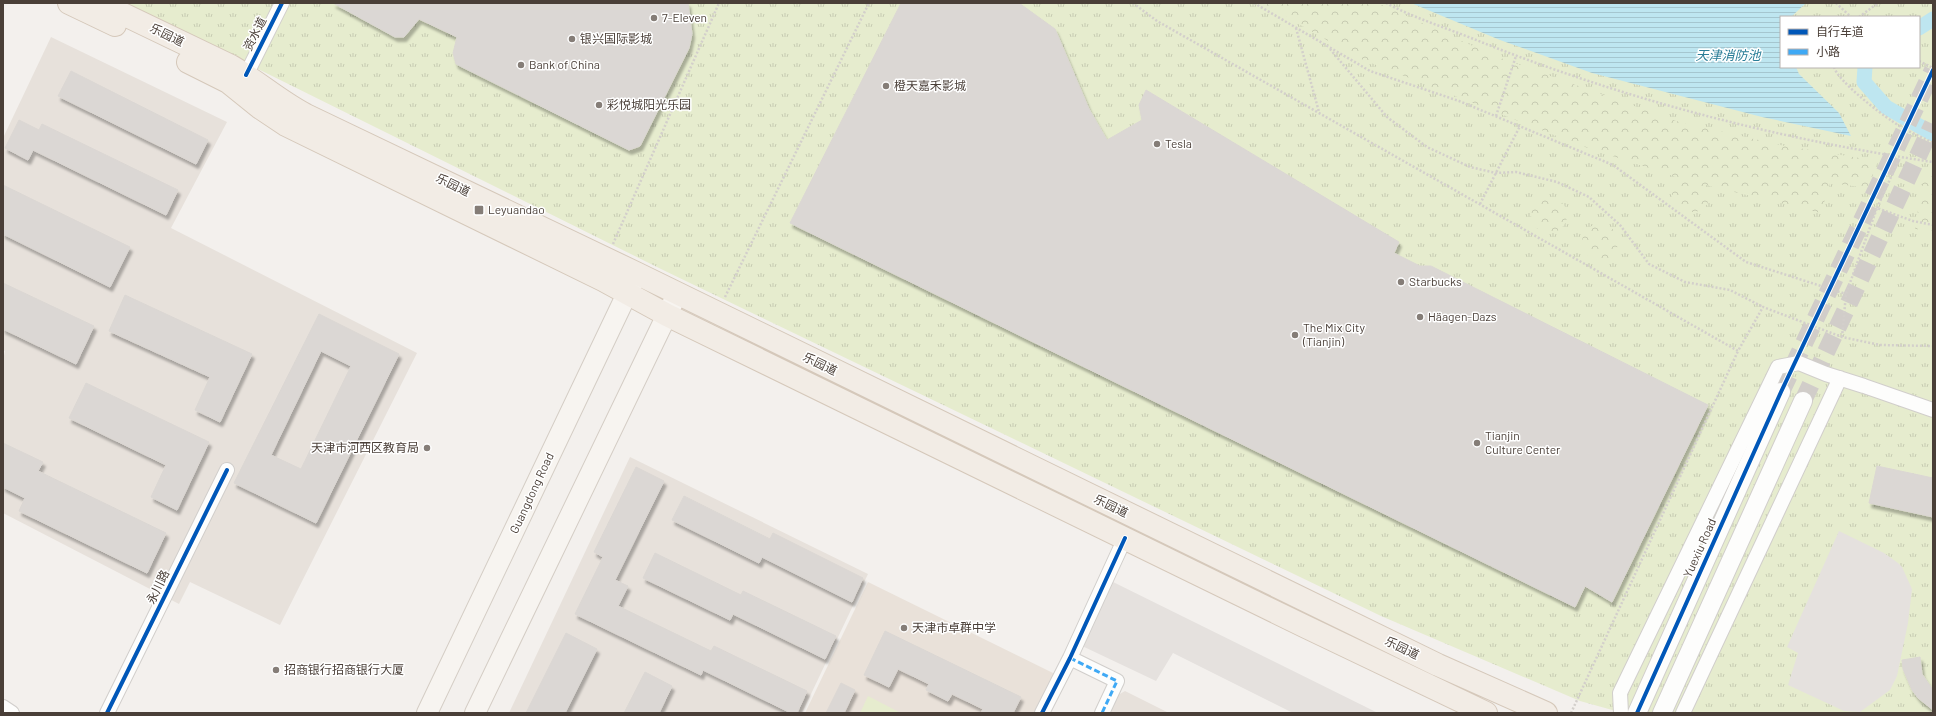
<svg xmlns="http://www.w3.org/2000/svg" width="1936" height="716" viewBox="0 0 1936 716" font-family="Barlow,'Noto Sans SC',sans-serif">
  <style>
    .residential { fill: #e7e1db }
    .education { fill: #e9e1d9 }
    .grass { fill: url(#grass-tufts); fill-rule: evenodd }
    .forest { fill: url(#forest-crowns) }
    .pitch { fill: #e6ecce }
    .parking { fill: #e5e1de }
    .water { fill: url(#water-rules) }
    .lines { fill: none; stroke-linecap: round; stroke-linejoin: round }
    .canal { stroke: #bee6f0; stroke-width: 15 }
    .building { fill: #dbd7d4; stroke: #dbd7d3; fill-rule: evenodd; filter: url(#shadow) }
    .tertiary-tunnel { stroke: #d1cdc9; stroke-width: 18; stroke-dasharray: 18 9; stroke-linecap: butt }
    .minor-casing { stroke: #d1cecb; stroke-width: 16 }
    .tertiary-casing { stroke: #d1cecb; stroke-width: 20 }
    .secondary-casing { stroke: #d4cdc5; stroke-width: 22 }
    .primary-casing { stroke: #d5c8ba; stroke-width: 24 }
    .path { stroke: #d3cfcb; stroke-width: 2.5; stroke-dasharray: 2 2; stroke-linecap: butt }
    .minor { stroke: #fdfdfc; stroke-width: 14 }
    .tertiary { stroke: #fdfdfc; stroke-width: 18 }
    .secondary { stroke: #f7f4f0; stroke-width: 20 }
    .primary { stroke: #f2ece5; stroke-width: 22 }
    .quiet { stroke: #3fa9f5; stroke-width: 3; stroke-dasharray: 6 3; stroke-linecap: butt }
    .cycleway-casing { stroke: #fff; stroke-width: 6 }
    .cycleway { stroke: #0057b8; stroke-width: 4 }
    .poi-dot { fill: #857d77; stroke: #fff; stroke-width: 1.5 }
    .labels { text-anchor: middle; stroke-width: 3; stroke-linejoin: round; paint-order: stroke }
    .poi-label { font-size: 12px; fill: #4a3f38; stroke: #fff; text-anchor: start }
    .street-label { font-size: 12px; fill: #4a3f38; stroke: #fff }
    .water-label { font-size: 13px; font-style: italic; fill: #297d97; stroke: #fff }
  </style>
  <defs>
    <pattern id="grass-tufts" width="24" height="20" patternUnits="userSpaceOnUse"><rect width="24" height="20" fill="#e6ecce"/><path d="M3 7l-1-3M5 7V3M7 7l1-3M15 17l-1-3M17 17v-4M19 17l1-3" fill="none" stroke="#c7cbb2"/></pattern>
    <pattern id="forest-crowns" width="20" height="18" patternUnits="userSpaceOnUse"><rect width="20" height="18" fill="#e6ecce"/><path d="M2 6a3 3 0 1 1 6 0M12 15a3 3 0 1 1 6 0" fill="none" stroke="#c7cbb2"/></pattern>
    <pattern id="water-rules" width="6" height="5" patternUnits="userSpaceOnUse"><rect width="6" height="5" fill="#bee6f0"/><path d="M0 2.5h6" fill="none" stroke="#a5c6cf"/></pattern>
    <filter id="shadow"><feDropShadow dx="2.5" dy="4.5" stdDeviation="1" flood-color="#0004"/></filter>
  </defs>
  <rect width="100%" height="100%" fill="#f3f0ed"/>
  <path class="residential" d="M51,37L227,122L171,228L417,353L280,625L190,582L179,604L3,513V360L5,351L3,350V138Z
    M630,457L868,574L802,713H509Z
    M1125,691L1169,713H1107L1118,695Z"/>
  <path class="education" d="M868,582L1055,674L1035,713H805Z"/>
  <path class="grass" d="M125,3H1933V713H1623L1580,701L1381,616L661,269ZM1781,17H1919V67H1781Z"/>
  <path class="forest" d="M1262,3H1378L1495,56L1676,121L1780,145L1878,161L1868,188L1830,183L1821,213L1705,185C1726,228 1644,215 1682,179L1582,146L1356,57Z
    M1924,172L1933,173V231L1915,229Z
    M1531 215a18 18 0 1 1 36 0a18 18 0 1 1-36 0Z
    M1582 242a18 18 0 1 1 36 0a18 18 0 1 1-36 0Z"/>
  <path class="pitch" d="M868,696L899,712V713H860Z"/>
  <path class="parking" d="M1839,531L1884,553L1898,563L1902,567L1912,589L1908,623L1897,676L1890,690L1860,712L1844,711L1788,685L1798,653L1787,647Z
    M1109,580L1378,713H1293L1173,653L1156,681L1080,645Z"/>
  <path class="water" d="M1411,3H1806L1791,17H1781V67H1796L1799,74L1839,113L1851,136L1762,117L1592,73L1500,40Z"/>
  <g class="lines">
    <path class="canal" d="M1919,28L1933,19
      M1865,67L1864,82L1886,107L1933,134"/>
  </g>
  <path class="building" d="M333,3H688L692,34L689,48L640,146L629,150L456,64L453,53L457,37L419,19L404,37H395Z
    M901,3H1019L1055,29L1089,109L1107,140L1142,120L1139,105L1146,90L1399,242L1394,253L1420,266H1431L1708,405L1612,602L1585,586L1575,607L790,223Z
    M71,71L208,140L196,164L58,96Z
    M19,120L39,130L42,124L178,190L166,215L33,150L28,160L5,148Z
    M3,185L130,247L110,287L3,234Z
    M3,283L94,326L76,364L3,329Z
    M125,295L252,354L220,422L195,410L210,377L109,331Z
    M319,314L399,354L316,523L234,483ZM321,351L351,366L301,469L271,455Z
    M86,383L209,442L177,510L151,497L166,465L69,418Z
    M3,443L43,462L38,471L166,533L147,573L19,511L25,498L3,487Z
    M1877,466L1933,478V517L1869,503Z
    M636,467L664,481L615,580L628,586L618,606L711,651L714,646L807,691L797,713H791L703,670L701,675L575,614L603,557L594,552Z
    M684,496L770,539L773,533L863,578L852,602L762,557L759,563L672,520Z
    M655,553L741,595L743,591L836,636L825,659L733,614L730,620L643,578Z
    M885,631L1021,697L1013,713H981L983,709L952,694L948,701L926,690L929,684L898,669L889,687L864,675Z
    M566,633L597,649L565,713H526Z
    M1920,657L1922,674L1933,690V710L1918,698L1912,690L1903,669L1902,660Z
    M645,672L672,686L659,713H624Z
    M841,683L855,690L844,713H826Z"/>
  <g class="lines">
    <path class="tertiary-tunnel" d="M1781,392L1933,70
      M1803,401L1933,124"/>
    <defs>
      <path id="minor" d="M246,75L282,3
        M1070,658L1117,681L1102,713
        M3,707L12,713
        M107,713L227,470
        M1042,713L1070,658L1125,538
        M1621,713L1620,693L1778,367L1799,363L1826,374L1864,386L1933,410
        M1683,713L1840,378"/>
      <path id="tertiary" d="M1637,713L1781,392
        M1662,713L1803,401"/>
      <path id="secondary" d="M427,713L634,279
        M475,713L677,294"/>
      <path id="primary" d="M69,3L115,25
        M100,3L231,66C257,81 279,101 306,115L636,273L1438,665L1546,713
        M188,62L228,82L259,107L286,125L603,280L667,315L1304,626L1486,713"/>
    </defs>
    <use href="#minor" class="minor-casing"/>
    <use href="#tertiary" class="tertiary-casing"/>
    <use href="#secondary" class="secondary-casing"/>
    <use href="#primary" class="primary-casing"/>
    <path class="path" d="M1133,3L1157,21L1738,351L1763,307L1842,337L1880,345L1933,346
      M1254,3L1370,71L1459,101L1613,165L1746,262L1846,294
      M1386,3C1416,19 1450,29 1481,42C1627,100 1778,139 1933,162
      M1836,3L1851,17
      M1859,17L1878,3
      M1296,28L1319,112
      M1330,49L1387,117L1427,147L1470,167L1496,173L1516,172L1557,182L1589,197L1620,225L1649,264L1685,282L1730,290L1763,307
      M1919,61L1933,68
      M1834,67C1838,81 1878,112 1892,121C1904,130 1920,136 1933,143
      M1496,116L1516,56
      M1480,204L1520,126
      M1877,208L1900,157
      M613,244L719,3
      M725,297L869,3
      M1842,337L1846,294L1877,208L1913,221L1933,225
      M1571,713L1738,351"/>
    <use href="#minor" class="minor"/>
    <use href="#tertiary" class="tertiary"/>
    <use href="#secondary" class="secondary"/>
    <use href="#primary" class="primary"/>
    <path class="quiet" d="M1070,658L1117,681L1102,713"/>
    <defs>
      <path id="cycleway" d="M246,75L282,3
        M107,713L227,470
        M1042,713L1070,658L1125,538
        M1637,713L1781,392L1933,70"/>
    </defs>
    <use href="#cycleway" class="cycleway-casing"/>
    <use href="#cycleway" class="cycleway"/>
  </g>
  <g class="poi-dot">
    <circle cx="654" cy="18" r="4"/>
    <circle cx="572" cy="39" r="4"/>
    <circle cx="521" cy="65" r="4"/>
    <circle cx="886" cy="86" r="4"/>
    <circle cx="599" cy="105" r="4"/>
    <circle cx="1157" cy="144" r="4"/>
    <rect x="474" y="205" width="10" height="10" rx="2"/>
    <circle cx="1401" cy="282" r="4"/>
    <circle cx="1420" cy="317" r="4"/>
    <circle cx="1295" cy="335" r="4"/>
    <circle cx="1477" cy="443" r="4"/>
    <circle cx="427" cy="448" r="4"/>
    <circle cx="904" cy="628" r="4"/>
    <circle cx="276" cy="670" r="4"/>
  </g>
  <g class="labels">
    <g class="poi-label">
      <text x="662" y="22">7-Eleven</text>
      <text x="580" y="43">银兴国际影城</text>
      <text x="529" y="69">Bank of China</text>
      <text x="894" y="90">橙天嘉禾影城</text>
      <text x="607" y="109">彩悦城阳光乐园</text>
      <text x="1165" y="148">Tesla</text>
      <text x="488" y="214">Leyuandao</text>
      <text x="1409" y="286">Starbucks</text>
      <text x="1428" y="321">Häagen-Dazs</text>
      <text x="1303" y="332">The Mix City<tspan x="1303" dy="14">(Tianjin)</tspan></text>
      <text x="1485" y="440">Tianjin<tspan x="1485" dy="14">Culture Center</tspan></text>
      <text x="419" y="452" text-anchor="end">天津市河西区教育局</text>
      <text x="912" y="632">天津市卓群中学</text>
      <text x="284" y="674">招商银行招商银行大厦</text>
    </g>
    <g class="street-label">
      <text transform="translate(255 34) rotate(-63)" y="4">资水道</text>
      <text transform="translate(167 35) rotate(26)" y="4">乐园道</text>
      <text transform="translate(453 185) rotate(26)" y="4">乐园道</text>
      <text transform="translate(820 364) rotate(26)" y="4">乐园道</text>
      <text transform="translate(532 493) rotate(-65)" y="4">Guangdong Road</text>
      <text transform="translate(1111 506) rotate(26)" y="4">乐园道</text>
      <text transform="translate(1700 548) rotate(-66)" y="4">Yuexiu Road</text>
      <text transform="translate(158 587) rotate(-64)" y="4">永川路</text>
      <text transform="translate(1402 648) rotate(26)" y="4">乐园道</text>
    </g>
    <g class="water-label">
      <text x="1728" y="60">天津消防池</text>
    </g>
  </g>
  <rect width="1936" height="716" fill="none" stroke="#4a3f38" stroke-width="8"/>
  <rect x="1780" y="16" width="140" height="52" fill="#ffffff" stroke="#b7b2af"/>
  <rect x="1788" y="29" width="20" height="6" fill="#0057b8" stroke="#b7b2af"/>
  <text x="1816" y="36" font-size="12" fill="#4a3f38">自行车道</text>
  <rect x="1788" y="49" width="20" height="6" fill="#3fa9f5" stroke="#b7b2af"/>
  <text x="1816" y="56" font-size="12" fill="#4a3f38">小路</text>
</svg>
